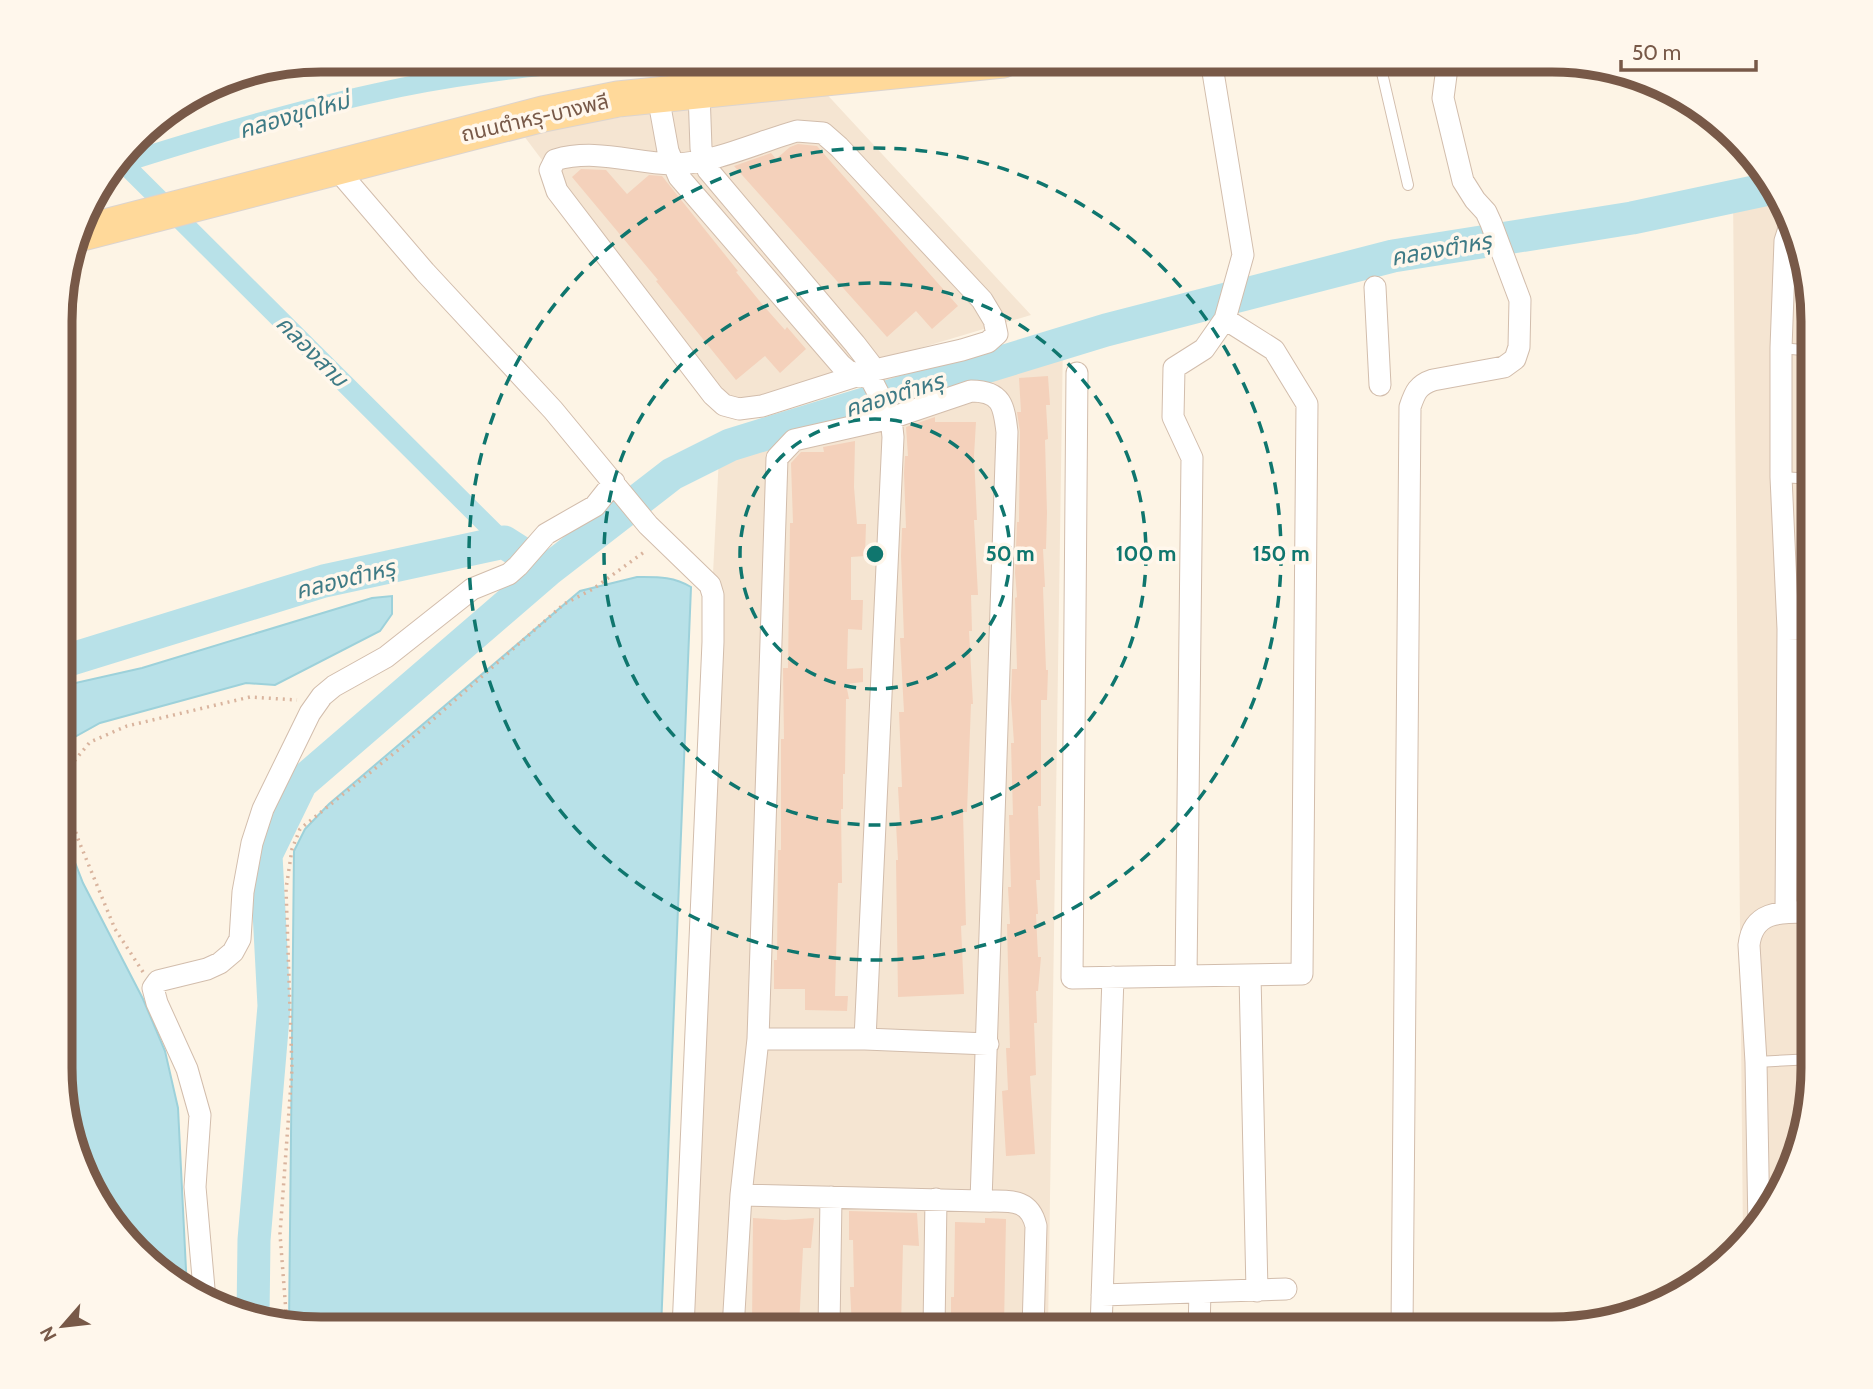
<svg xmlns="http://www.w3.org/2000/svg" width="1873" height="1389" viewBox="0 0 1873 1389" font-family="Cabin,'Noto Sans Thai',sans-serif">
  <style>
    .residential { fill: #f5e5d2 }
    .water { fill: #b8e1e8; stroke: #9dd1da; stroke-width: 2 }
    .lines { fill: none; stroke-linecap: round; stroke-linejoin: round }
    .canal { stroke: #b8e1e8; stroke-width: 19 }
    .river { stroke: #b8e1e8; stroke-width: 33 }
    .building { fill: #f4d1bb }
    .service-casing { stroke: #d2bdac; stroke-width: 12 }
    .minor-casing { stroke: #d2bdac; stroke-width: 23 }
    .primary-casing { stroke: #dcd4cf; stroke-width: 37 }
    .path { stroke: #d9b49e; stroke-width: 3.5; stroke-dasharray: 2 5; stroke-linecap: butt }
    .service { stroke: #fff; stroke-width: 10 }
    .minor { stroke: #fff; stroke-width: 21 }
    .primary { stroke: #ffd99a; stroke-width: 35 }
    .ring { fill: none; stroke: #0f766e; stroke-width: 3.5; stroke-dasharray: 12 9 }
    .labels { text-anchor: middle; stroke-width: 7; stroke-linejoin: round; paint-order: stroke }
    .street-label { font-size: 21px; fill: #785948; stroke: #fff7ec }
    .water-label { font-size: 23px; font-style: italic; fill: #3e7a85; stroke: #fff7ec }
    .rim { fill: none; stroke: #785948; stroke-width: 9 }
    .centre { fill: #0f766e; stroke: #fff7ec; stroke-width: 3.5 }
    .ring-label { font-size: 21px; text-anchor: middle; font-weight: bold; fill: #0f766e; stroke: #fff7ec; stroke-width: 7; stroke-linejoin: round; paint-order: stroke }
  </style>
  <rect width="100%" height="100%" fill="#fdf4e5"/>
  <path class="residential" d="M821,88L1031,315L890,357L904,383L1063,338L1048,1329H679L686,1101L720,437L877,391L862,367L728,408L521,132Z
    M1772,187L1786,205L1813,304V1085L1799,1153L1759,1228L1743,1241L1733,195Z"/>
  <path class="water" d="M637,577C657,577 673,576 691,587L661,1329H304L289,1325L294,851L305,829L329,804L580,591Z
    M392,596V614L380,631L275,685L246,683L100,723L73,738L62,754V686L142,668L372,598Z
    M62,829L83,883L143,999L165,1051L178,1108L187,1290L161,1275L94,1198L62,1102Z"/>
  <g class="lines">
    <path class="canal" d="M121,161L504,542
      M117,165C202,138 288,112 375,93C448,76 523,68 597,60"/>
    <path class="river" d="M62,662L324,581L504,542L548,570
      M253,1317L254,1240L274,1006L266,855L301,783L548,570L672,474L730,445L1106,330L1393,256L1632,218L1773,188"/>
  </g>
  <path class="building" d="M798,144L817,146L958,306L932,329L916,311L887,337L734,166L771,153L776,159L790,147Z
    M581,169L606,170L627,194L649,175L662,176L738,271L736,272L762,304L785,330L787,327L806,349L780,373L765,356L736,380L656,281L658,280L572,177Z
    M1048,376L1050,405H1046L1048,439L1045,440L1047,513L1046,549H1043L1045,587H1043L1046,670H1048L1047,700H1041V806H1038L1040,880H1036L1038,914H1036L1038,957H1041L1038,991H1036L1037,1023H1034L1036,1075L1030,1076L1035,1154L1006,1156L1002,1091L1008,1090L1006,1048H1010L1007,924H1010L1008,887H1011L1009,815H1013L1011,743H1014L1011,699L1012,669H1017L1015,598L1017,597L1015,573L1017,522H1019L1020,432L1017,412H1021L1019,378Z
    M935,417V422H976L974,456L977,520H974L978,595H971L972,631H969L973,704H971L967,812H963L966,925L961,926L964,994L898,997L896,860H898L896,824H900L898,787H902L899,712H904L900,638H904L901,556L902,528H906L904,473L905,456H908L906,427Z
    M855,441L854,487L857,524H866L865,556L851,557V600H863L862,630L848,629L847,669L863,668V682L846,684L849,699H846L845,774H843V809H841L842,883H838L835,996H848L847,1011L805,1010V989H774V960H777L778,850H781V739H784L783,668H788L790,523H793L791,463L801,452H824L823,447Z
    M849,1211L917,1213L919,1246L903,1245L901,1327L866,1326V1329H852L850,1287H854L853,1240H849Z
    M753,1218L785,1220L814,1218L811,1248H803L799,1327L752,1326Z
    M985,1218L1006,1219L1004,1327L951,1328V1297H954L955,1222L985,1223Z"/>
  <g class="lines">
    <defs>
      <path id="service" d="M1379,60L1408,185
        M1781,348L1813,351
        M1781,477L1813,479
        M1786,764L1813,765
        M1756,1062L1813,1059
        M1758,1189H1780"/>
      <path id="minor" d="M699,92L701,148L708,170L855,344L875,370L871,379
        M658,96L668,151L679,177L841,365L848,371L871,379L891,418L893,437L865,1039
        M797,131L823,133L839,147L982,300L994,320L997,334L988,342L962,350L875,370L762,406L739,409L724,405L713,395L557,191L550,170L555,160C596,148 632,163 672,164C709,165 761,141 797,131Z
        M335,167L425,272L553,410L648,525L710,585L713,595V642L683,1329
        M1375,287L1380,385
        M1077,373L1072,978L1302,974L1307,404L1274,350L1225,319
        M1788,629L1813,628
        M1786,912L1788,629L1781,477V348L1785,241L1791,222
        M1250,975L1257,1291
        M1186,976L1192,458L1173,417L1174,368L1204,349L1225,319L1243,255L1211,60
        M758,1039H865L988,1044
        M741,1195L981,1201C1007,1202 1029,1196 1036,1226L1033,1329
        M1759,1228L1756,1062L1749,945C1753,909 1784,912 1813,912
        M1102,1295L1286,1289
        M205,1300L195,1187L200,1115L187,1069L157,1003L153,988L158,981L207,969L220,963L233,952L240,939L243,892L252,843L263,809L310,713L322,696L334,686L386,657L472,589L509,574L518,566L546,534L595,506L614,482
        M733,1329L741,1195L758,1039L777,458L794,440L891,418L971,391C1002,391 1004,406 1007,432L981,1201
        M829,1329L831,1197
        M934,1329L936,1199
        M1101,1329L1113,977
        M1199,1329L1200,1292
        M1402,1329L1410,407C1415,392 1418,385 1433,380L1504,367L1515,359L1519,347L1520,300L1491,223L1486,212L1475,200L1463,181L1443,98L1448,60"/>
      <path id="primary" d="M78,234L543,114L618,99L1003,60"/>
    </defs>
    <use href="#service" class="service-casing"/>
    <use href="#minor" class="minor-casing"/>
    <use href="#primary" class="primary-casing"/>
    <path class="path" d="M143,972L115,929L78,839L64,796L71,765L90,742L127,726L250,697L297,700
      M287,1325L280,1234L292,1069L286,889L292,849L300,829L403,746L564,604L593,589L647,550"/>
    <use href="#service" class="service"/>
    <use href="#minor" class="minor"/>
    <use href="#primary" class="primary"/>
  </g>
  <g class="ring">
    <circle cx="875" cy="554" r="135"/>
    <circle cx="875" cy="554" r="271"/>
    <circle cx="875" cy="554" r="406"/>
  </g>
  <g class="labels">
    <g class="street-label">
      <text transform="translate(535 118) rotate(-13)" y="7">ถนนตำหรุ-บางพลี</text>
    </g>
    <g class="water-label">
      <text transform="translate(294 115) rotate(-16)" y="8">คลองขุดใหม่</text>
      <text transform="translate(1441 249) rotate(-10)" y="8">คลองตำหรุ</text>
      <text transform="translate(312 351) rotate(45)" y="8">คลองสาม</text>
      <text transform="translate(894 395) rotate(-17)" y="8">คลองตำหรุ</text>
      <text transform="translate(345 579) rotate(-14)" y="8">คลองตำหรุ</text>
    </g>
  </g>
  <path d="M0 0H1873V1389H0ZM321 72H1552A249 249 0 0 1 1801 321V1068A249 249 0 0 1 1552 1317H321A249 249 0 0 1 72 1068V321A249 249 0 0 1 321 72Z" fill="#fff7ec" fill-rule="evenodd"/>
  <path class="rim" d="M321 72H1552A249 249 0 0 1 1801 321V1068A249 249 0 0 1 1552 1317H321A249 249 0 0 1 72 1068V321A249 249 0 0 1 321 72Z"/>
  <circle cx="875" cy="554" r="10" class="centre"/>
  <g class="ring-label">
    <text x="1010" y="561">50 m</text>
    <text x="1146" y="561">100 m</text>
    <text x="1281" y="561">150 m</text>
  </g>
  <g transform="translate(63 1326) rotate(242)" stroke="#fff7ec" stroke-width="5" paint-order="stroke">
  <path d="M0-5L12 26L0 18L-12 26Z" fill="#785948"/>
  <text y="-10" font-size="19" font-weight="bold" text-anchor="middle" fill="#785948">N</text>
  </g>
  <path d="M1621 60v10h135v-10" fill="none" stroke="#785948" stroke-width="3.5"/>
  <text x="1632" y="60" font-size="21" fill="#785948" stroke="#fff7ec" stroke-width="5" paint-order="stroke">50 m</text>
</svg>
